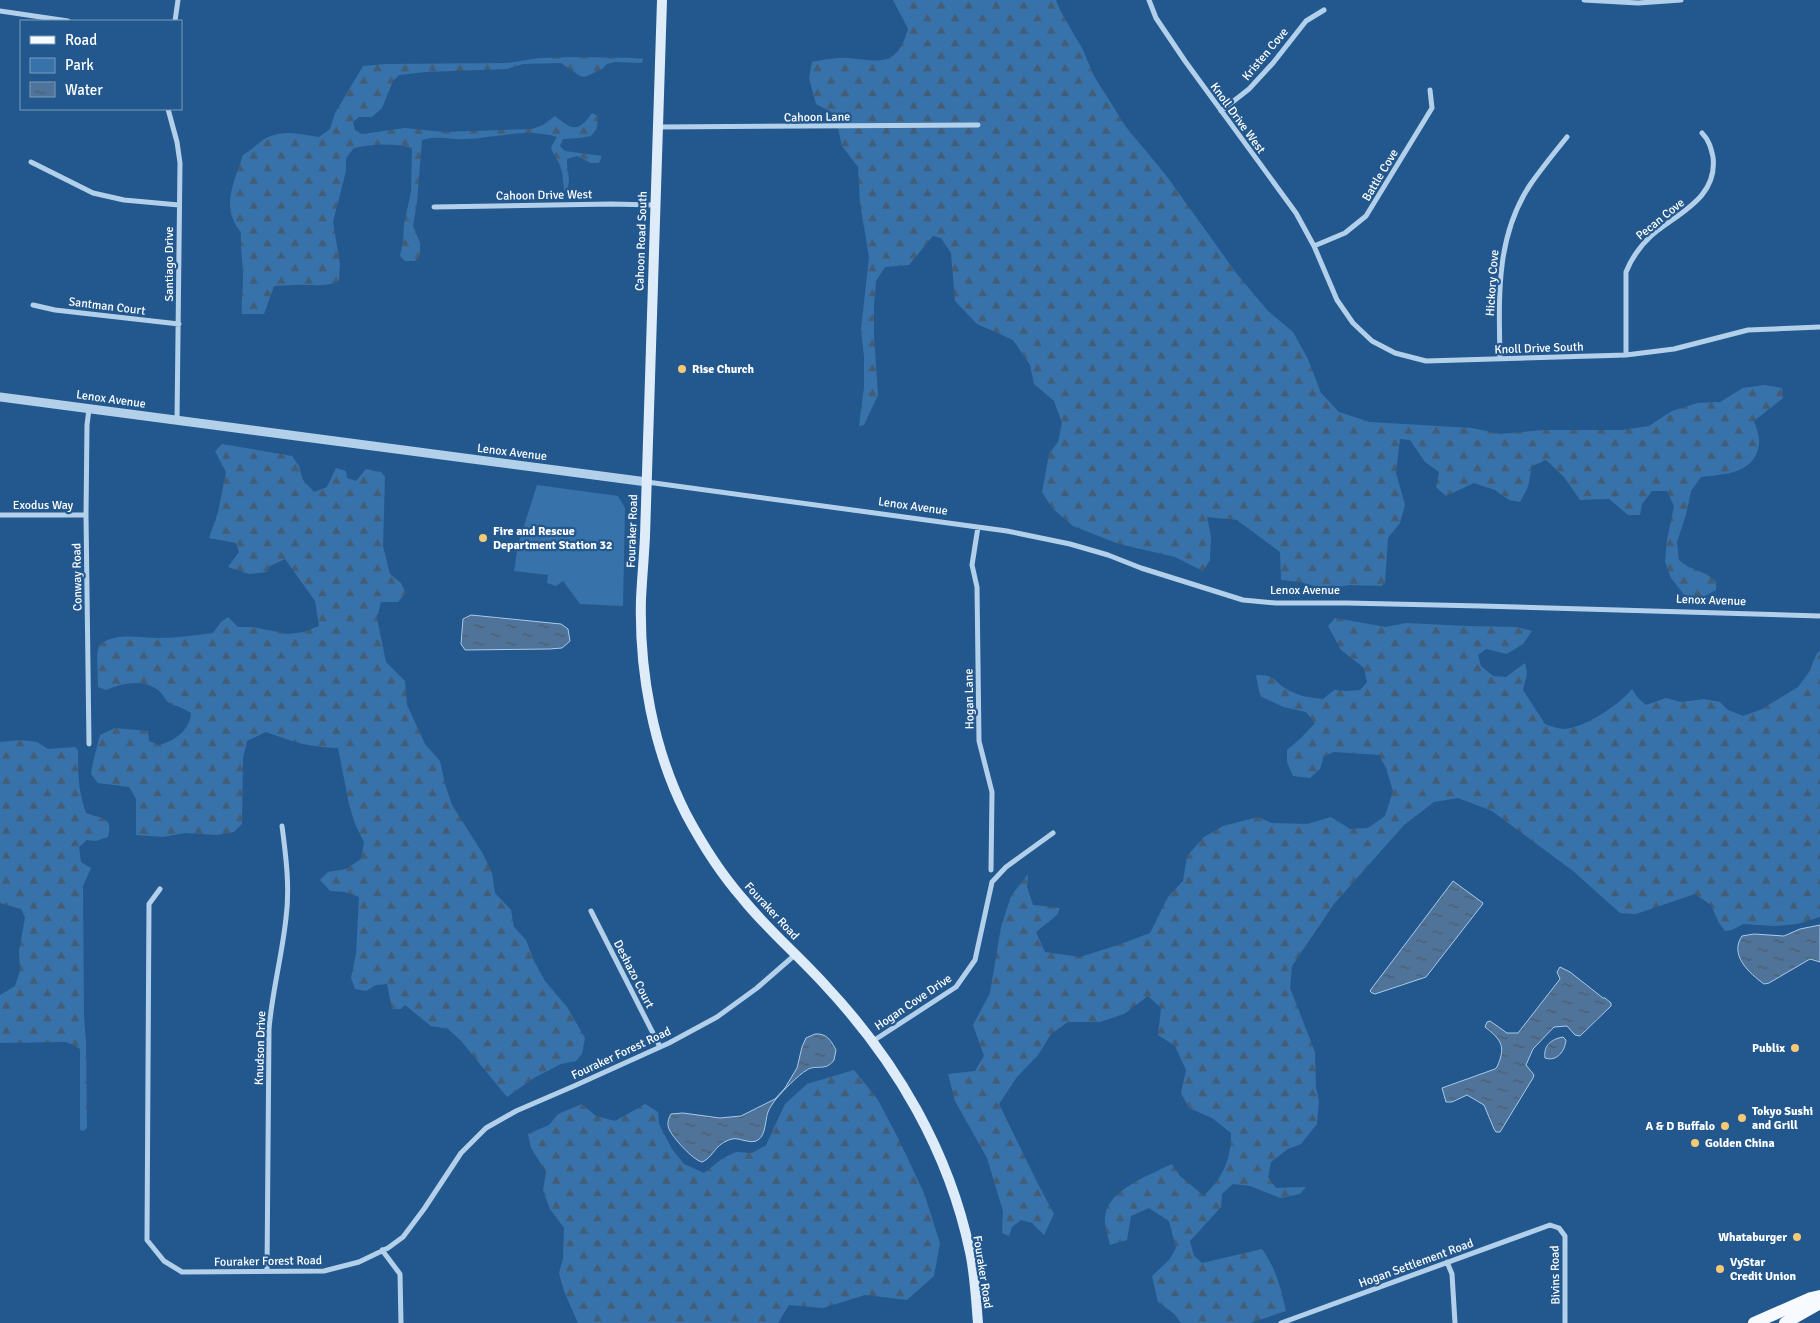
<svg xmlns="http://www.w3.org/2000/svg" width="1820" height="1323" viewBox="0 0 1820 1323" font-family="Signika,sans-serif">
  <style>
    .forest { fill: url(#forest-firs) }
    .park { fill: #3772aa }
    .water { fill: url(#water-ripples); stroke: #a7cbec }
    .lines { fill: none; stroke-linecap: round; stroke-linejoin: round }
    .minor { stroke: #b3d0eb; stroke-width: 5 }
    .tertiary { stroke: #b3d0eb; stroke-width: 9 }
    .secondary { stroke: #deebf9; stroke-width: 10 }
    .primary { stroke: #f7fbff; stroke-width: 12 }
    .poi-dot { fill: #f6c975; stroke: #23588e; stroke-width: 2 }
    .labels { text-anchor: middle; stroke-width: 4.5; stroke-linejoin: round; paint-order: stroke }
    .street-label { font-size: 12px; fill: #fff; stroke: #23588e }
    .poi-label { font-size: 12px; font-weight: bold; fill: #fff; stroke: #23588e; text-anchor: start }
  </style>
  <defs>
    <pattern id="forest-firs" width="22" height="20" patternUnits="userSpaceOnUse" patternTransform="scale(1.25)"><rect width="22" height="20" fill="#3772aa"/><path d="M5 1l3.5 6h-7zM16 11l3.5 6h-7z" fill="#435d76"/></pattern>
    <pattern id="water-ripples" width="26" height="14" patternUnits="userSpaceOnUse" patternTransform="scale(1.25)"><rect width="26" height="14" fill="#4f7399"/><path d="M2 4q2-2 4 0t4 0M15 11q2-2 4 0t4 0" fill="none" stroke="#4d5c6b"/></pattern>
  </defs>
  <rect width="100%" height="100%" fill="#23588e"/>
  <path class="forest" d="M893,0H1056L1060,10L1083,50L1094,76L1126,127L1165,174L1237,274L1268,311L1293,332L1308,359L1321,393L1339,412L1370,422L1472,428L1500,434L1544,430H1622L1649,426L1672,411L1698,403L1720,402L1743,388L1765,385L1782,388L1783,398L1754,421C1756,427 1760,437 1759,444C1755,474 1725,474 1701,477L1691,491L1686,515L1677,542L1679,560C1692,572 1704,569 1716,582V590L1701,598L1686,597L1671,578L1665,561L1667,540L1674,506L1667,491H1652L1642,504L1640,515H1628L1609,499L1580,500L1564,477L1546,460L1532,466L1528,487L1520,502L1509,500L1495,490L1474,483L1446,496L1436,487L1439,472L1425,462L1410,440L1400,439L1396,473L1405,505L1400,523L1388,538L1385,583L1381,586L1350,585L1325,589L1300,582L1281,580L1280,552L1237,520L1207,517L1211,536L1210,560L1203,571L1175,557L1119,544L1073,526L1052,508L1042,492L1049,454L1058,442L1062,423L1054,401L1034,384L1030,365L1013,340L977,324L955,301L951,253L941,238L933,236L909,265L885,267L876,281L874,304V336L878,395L864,425L859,426L864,387V356L861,330L869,257L860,203L858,167L842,146L835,114L816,104L809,78L812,62C823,60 836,57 847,58C880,61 897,68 908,29Z
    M577,57L640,58H643L642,63L615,62L607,64L602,69L585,77L580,76L561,63L523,64L507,69L425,72L399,75L393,81L382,108L372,117H359L353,122L355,130L362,134L405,128L444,132L532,129L543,125L555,116C572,130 578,133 592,113L598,116L597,128L591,136L579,138L563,139L560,146L565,151L602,156L599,163H591L577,156L567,159C566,170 573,182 565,192C562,184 564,176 561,169C559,160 553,156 551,147L557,137C529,128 497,137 468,139C453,140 437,135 422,140L417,202L413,226L420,243V256L415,261H405L400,256L403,242L404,224L411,192L412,148C393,143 374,144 354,148L346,158V171L333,222L340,264L339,281C323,288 311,284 295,285C288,285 281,286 274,286L264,314H242C241,301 243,290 243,277C243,262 240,248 241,232C220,208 234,182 243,155C252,150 258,143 266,138C283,129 301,134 319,137L330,129L335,113L363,66L387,64L508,63L539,58Z
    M222,444L292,456L299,466L303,480L314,492L327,487L336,468L346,471L347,478L356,481L366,469L381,472L385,477L383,546L390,574L401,583L406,593L398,602H381L377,618L386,662L405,681L407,705L425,744L440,761L445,784L452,805L483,854L492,873L495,893L511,910L514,927L526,940L534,961L545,981L567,1007L585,1038L582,1054L576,1061L561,1064L534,1078L507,1097L461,1041L448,1029L431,1026L405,1005L401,1009H392L387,984L376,985L366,991L355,989L351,978L356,954L359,897L345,892L330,891L320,880L328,872L346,869L361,859L364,842L355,824L349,804L338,748C309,747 293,742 266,732L247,741L243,758L242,824L234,832L217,835L185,833L163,837L136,835V799L129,787L98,783L91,774L94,758L100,735L115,728L148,731L149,741L159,745C175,741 190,730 191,713C182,707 178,707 169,703C165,700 163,694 159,691C144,678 123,683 106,690L98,687L97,656L99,645C116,632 139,638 159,638C177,638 195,635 213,633L221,622L228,617L238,627H253L288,634L304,632L319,626L315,601L285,559L270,566L267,572L249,574L228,567L239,552L236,543L209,538L218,512L226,472L215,451Z
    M1335,618L1386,627L1406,623L1467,626L1517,627L1532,631L1523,644L1507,654L1486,649L1478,655L1481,666L1493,676L1506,677L1525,663L1527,674L1523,690L1545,724C1551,726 1559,729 1564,729C1585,728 1620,704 1632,689L1638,698L1646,705L1666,698L1681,702L1704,699L1720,702L1728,710L1743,716L1760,710L1798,687L1809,672L1817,653L1820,651V917L1797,924L1774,926L1743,924L1732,930L1725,931L1719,923L1711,905L1695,894L1636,914L1620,913L1573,871L1492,811L1458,798L1434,802L1404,825L1334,904L1292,966L1290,988L1315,1052L1316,1088L1319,1101L1317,1124L1301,1144L1288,1149L1271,1162L1268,1177L1276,1188L1306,1187L1300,1194L1280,1198L1250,1186L1233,1184L1222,1194L1221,1207L1190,1241L1194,1256L1202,1263L1262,1249C1276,1268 1281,1289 1286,1311L1250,1323H1181L1173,1313L1158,1302L1152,1276L1169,1260L1176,1248L1169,1221L1149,1208L1131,1216L1127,1240L1110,1245C1108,1236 1104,1226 1105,1218C1106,1190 1150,1175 1172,1164L1180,1176L1204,1196C1223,1176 1231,1161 1231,1133L1212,1118L1189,1108L1181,1093L1186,1070L1175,1046L1158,1035L1161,1008L1148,996L1124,1014L1100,1022H1068L1051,1034L1038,1055L1017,1077L999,1104L1038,1184L1054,1214L1044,1235L1032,1223L1021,1220L1012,1227L1009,1236L1002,1233L1003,1211L987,1158L955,1101L948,1074L975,1071L984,1056L973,1025L990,993L1001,927L1011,896L1028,874L1027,887L1033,905L1060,908L1057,915L1036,932L1045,952L1080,957L1118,945L1150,933L1168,897L1183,881L1187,856L1204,837L1223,826L1258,817L1272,823L1307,824L1331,817L1350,829L1368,828L1385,816L1393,791L1386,768L1379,755L1334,752L1324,756L1320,769L1310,778L1293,776L1287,762V750L1301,738L1315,723L1306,712L1283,707L1260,696L1256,675C1278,675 1272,681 1288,690C1299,696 1310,698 1323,699L1334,690L1346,691L1360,690L1367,682L1364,668L1341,650L1328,626Z
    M21,740L37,742L48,749L75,747L78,750C78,773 78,790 86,813C99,819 114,815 108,837L96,841L87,840L79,847L81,862L91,868L83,886L84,1016L86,1042L87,1127L84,1131L80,1130V1049L74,1045L65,1042L0,1043V995L15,986L20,971L19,951L25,917L21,909L0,903V742Z
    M854,1070L878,1100L898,1138L924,1193L940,1243L934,1276L907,1300L865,1295L823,1308L789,1305L778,1323H578L564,1291L559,1273L563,1259L564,1228L550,1209L543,1191L546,1172L531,1148L528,1134L549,1125L558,1114L582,1104L596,1116L615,1121L645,1104L658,1112L659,1124L672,1149L684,1164L704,1173L723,1158L736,1152L752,1153L766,1145L785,1104L807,1084Z"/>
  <path class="park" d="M537,485L618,496L625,508L623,606L580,604L563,581L556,586L547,583L548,575L514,571L518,545Z"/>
  <path class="water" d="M471,615L561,624L568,629L570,641L562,648L549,649L465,650L461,644L463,619Z
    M1453,881L1483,903L1482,905L1426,977L1375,994L1372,993L1370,991L1372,988Z
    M1820,925V962L1810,959L1769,983L1764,984C1749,973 1729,955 1742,936L1754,934L1784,936L1800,929Z
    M1560,967L1570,972L1603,998H1605L1611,1003V1006L1580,1036L1575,1035L1567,1026L1554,1027L1533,1049L1526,1065L1534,1075L1533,1078L1500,1132H1496L1494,1129L1484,1105L1467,1095L1452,1102H1446L1442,1088L1495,1069L1497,1067C1506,1047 1502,1040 1485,1027L1487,1022L1490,1021L1507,1033H1518L1560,979L1557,972Z
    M815,1034C826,1033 831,1040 836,1050L834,1060C826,1072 815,1064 807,1070C799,1074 782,1092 776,1099C773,1103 770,1107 768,1112C765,1120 766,1135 758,1140C751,1145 739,1137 732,1139C714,1144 714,1157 702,1162C693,1160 673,1138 669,1129C667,1124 668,1119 671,1114L683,1113L720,1118L741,1116L775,1099L785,1088L797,1068L802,1047L806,1038Z
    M1563,1037L1566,1040C1565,1051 1557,1062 1545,1058C1543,1045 1552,1039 1563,1037Z"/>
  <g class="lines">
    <path class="minor" d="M1149,0L1156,18L1185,61L1296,213L1314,246L1337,300L1353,323L1372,341L1395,353L1426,361L1626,355L1674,349L1748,330L1820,327
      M1584,0L1638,3L1681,0
      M0,11L68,21
      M175,21L178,0
      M168,109L177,142L180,163L177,421
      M1221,111L1249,89L1273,63L1306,21L1324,10
      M658,127L978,125
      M31,162L93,193L124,200L179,205
      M434,207L611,204L654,205
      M1314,246L1345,233L1366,216L1432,108L1430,90
      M33,305L55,310L179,324
      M1626,355V272C1632,257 1640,246 1652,235C1678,213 1718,198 1713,157C1711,148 1709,140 1702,133
      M1500,359C1499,299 1495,238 1530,185C1541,169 1554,153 1567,137
      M89,409L87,425L86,515L89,744
      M647,482L1007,531L1070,544L1108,555L1141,568L1243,600L1276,603H1347L1481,606L1820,616
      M0,515H86
      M978,527L972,565L977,587L979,741L992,792L991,870
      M160,889L149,904L147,1240L164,1261L182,1272L324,1271L359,1262L388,1248L403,1237L424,1209L461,1153L486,1128L516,1111L574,1086L669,1043L717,1017L757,988L796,954
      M591,911L660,1047
      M873,1041L956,987L975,960L992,882L1006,867L1053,833
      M382,1250L400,1274L401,1323
      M1447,1262L1452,1274L1455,1323
      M267,1271L269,1029C272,992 282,956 286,918C290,888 286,856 282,826
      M1281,1323L1550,1225L1559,1228L1565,1236V1323"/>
    <path class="tertiary" d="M0,397L647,482"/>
    <path class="secondary" d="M662,0L645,536C644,557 642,578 641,599C639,671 653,749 686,814C702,844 721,874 743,899C768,930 799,956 826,986C896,1061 949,1151 970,1252C975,1275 976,1300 978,1323"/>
    <path class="primary" d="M1754,1323L1811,1298L1820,1296
      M1785,1323L1820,1303"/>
  </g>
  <g class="poi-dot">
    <circle cx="682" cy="369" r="5"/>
    <circle cx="483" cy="538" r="5"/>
    <circle cx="1795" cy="1048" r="5"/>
    <circle cx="1742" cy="1118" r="5"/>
    <circle cx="1725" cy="1126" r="5"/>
    <circle cx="1695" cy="1143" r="5"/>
    <circle cx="1797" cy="1237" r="5"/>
    <circle cx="1720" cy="1269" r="5"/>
  </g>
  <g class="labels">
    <g class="street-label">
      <text transform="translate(1265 54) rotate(-50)" y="4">Kristen Cove</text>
      <text transform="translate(817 117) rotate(-1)" y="4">Cahoon Lane</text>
      <text transform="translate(1238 118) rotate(54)" y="4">Knoll Drive West</text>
      <text transform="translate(1380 175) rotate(-59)" y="4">Battle Cove</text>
      <text transform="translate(544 195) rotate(-1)" y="4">Cahoon Drive West</text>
      <text transform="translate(1660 219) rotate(-39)" y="4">Pecan Cove</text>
      <text transform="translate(641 241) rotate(-88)" y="4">Cahoon Road South</text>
      <text transform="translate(169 264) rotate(-90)" y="4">Santiago Drive</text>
      <text transform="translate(1492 283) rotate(-86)" y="4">Hickory Cove</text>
      <text transform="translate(107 306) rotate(7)" y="4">Santman Court</text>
      <text transform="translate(1539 348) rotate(-2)" y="4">Knoll Drive South</text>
      <text transform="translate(111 399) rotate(8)" y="4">Lenox Avenue</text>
      <text transform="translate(512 452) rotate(7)" y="4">Lenox Avenue</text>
      <text x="43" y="509">Exodus Way</text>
      <text transform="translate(913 506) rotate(8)" y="4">Lenox Avenue</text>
      <text transform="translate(632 531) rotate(-88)" y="4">Fouraker Road</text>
      <text transform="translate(77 577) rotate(-91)" y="4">Conway Road</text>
      <text x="1305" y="594">Lenox Avenue</text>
      <text transform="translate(1711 600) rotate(2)" y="4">Lenox Avenue</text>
      <text transform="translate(969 699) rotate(-91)" y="4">Hogan Lane</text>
      <text transform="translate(772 911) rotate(47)" y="4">Fouraker Road</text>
      <text transform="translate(634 974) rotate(63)" y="4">Deshazo Court</text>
      <text transform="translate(913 1002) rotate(-34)" y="4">Hogan Cove Drive</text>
      <text transform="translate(260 1048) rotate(-88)" y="4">Knudson Drive</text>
      <text transform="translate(621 1053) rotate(-25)" y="4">Fouraker Forest Road</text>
      <text transform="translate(268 1261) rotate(-1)" y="4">Fouraker Forest Road</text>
      <text transform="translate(1416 1263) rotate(-20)" y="4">Hogan Settlement Road</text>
      <text transform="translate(983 1272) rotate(81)" y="4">Fouraker Road</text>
      <text transform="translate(1555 1275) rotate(-91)" y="4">Bivins Road</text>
    </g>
    <g class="poi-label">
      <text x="692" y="373">Rise Church</text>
      <text x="493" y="535">Fire and Rescue<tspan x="493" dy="14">Department Station 32</tspan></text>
      <text x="1785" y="1052" text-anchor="end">Publix</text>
      <text x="1752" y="1115">Tokyo Sushi<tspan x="1752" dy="14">and Grill</tspan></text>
      <text x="1715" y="1130" text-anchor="end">A &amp; D Buffalo</text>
      <text x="1705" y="1147">Golden China</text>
      <text x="1787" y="1241" text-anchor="end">Whataburger</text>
      <text x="1730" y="1266">VyStar<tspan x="1730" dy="14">Credit Union</tspan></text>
    </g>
  </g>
  <rect x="20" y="20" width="162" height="90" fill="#23588e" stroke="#7b9bbb"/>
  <rect x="30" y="36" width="25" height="8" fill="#f7fbff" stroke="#7b9bbb"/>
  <text x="65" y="45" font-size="15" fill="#ffffff">Road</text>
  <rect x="30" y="58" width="25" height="15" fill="#3772aa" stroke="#7b9bbb"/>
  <text x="65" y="70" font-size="15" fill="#ffffff">Park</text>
  <rect x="30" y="82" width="25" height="15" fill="url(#water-ripples)" stroke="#7b9bbb"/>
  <text x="65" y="95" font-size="15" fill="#ffffff">Water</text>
</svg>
